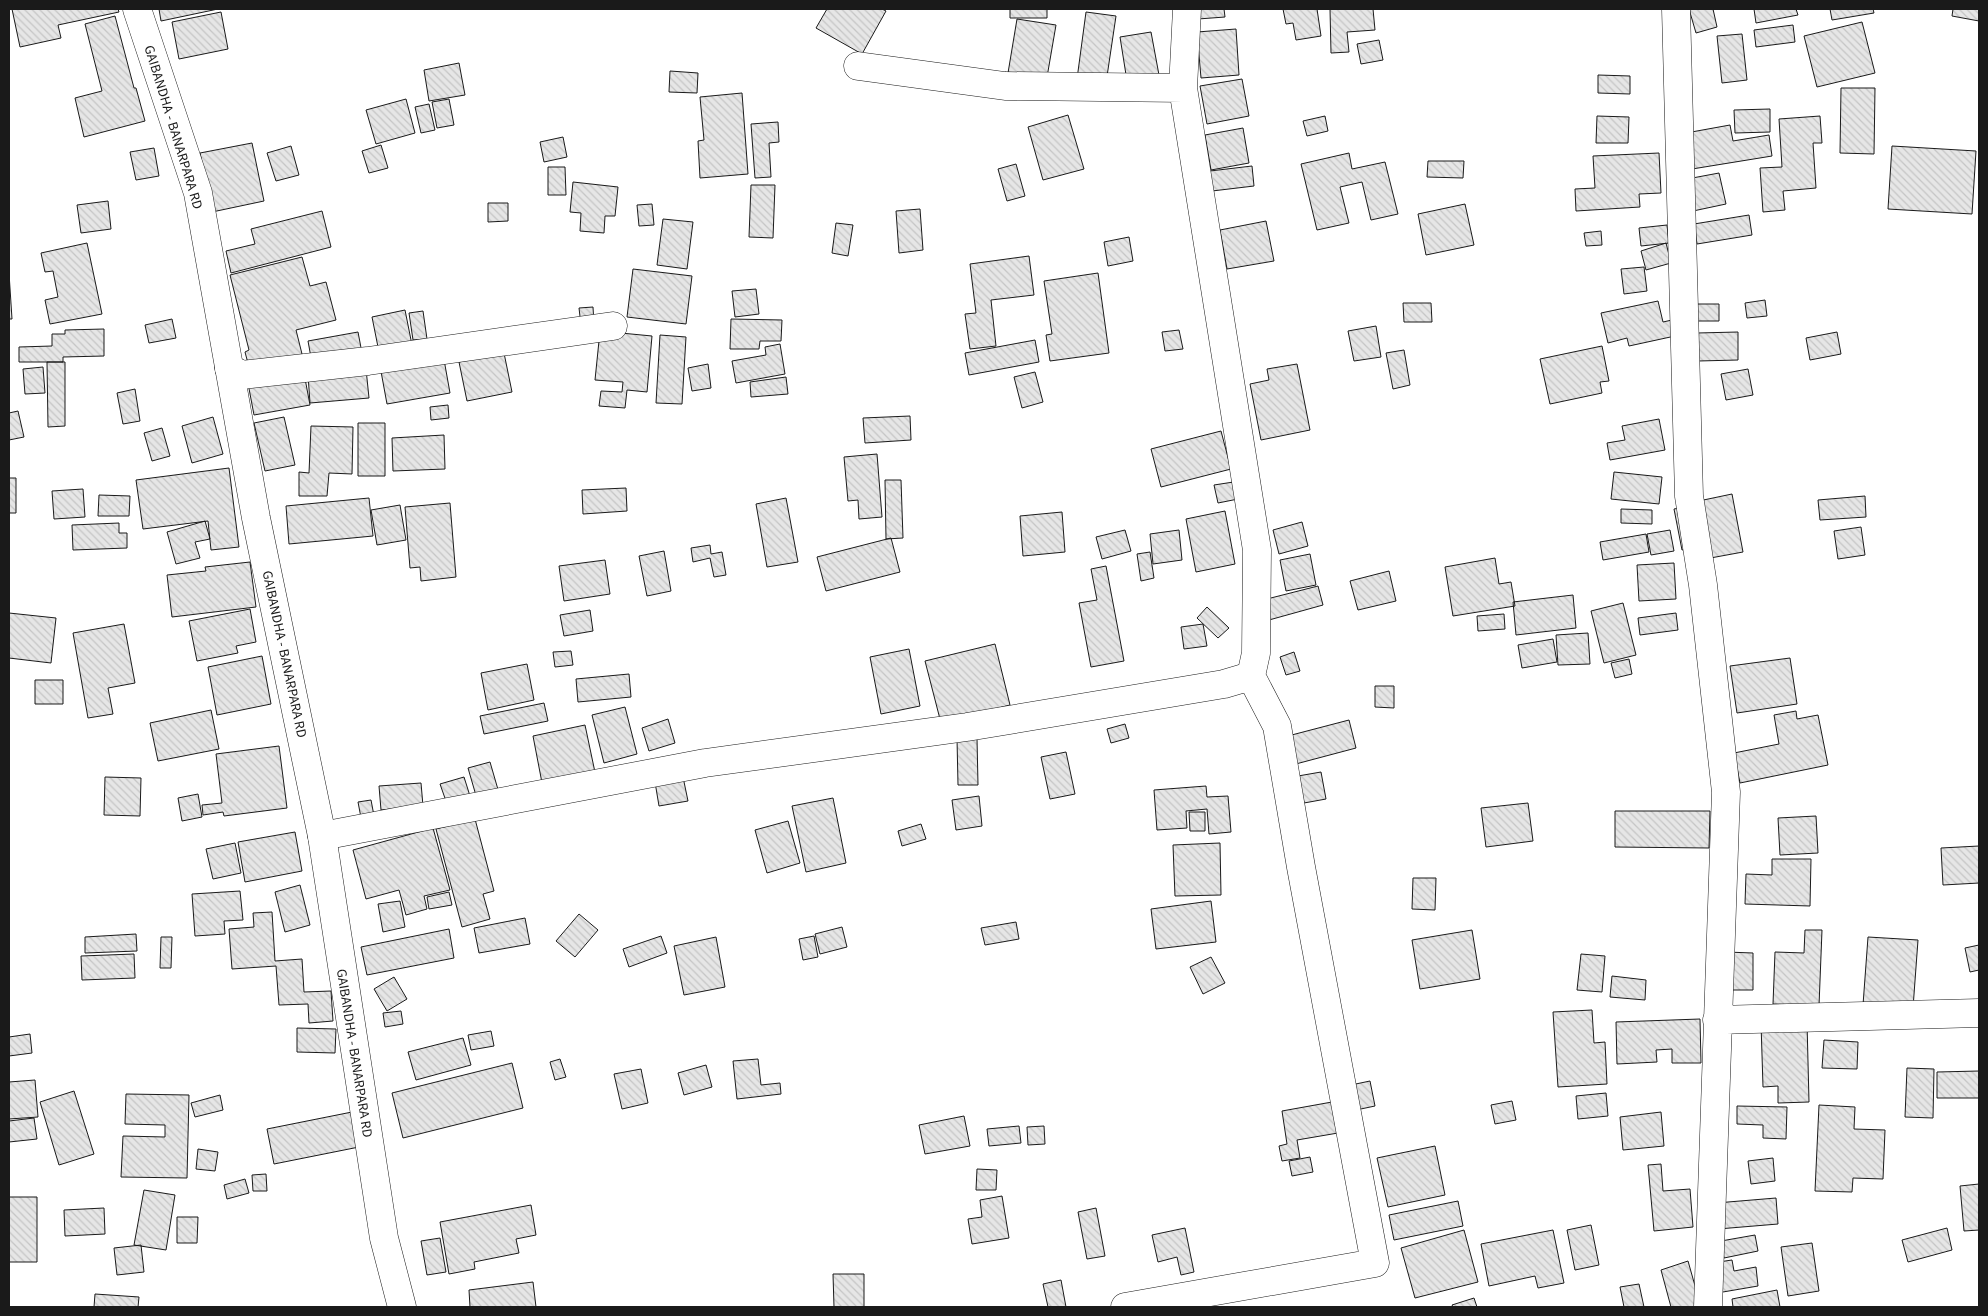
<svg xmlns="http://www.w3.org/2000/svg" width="1988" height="1316" viewBox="0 0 1988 1316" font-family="'Source Sans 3',sans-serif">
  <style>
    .building { fill: url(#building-back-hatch); stroke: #1a1a1a }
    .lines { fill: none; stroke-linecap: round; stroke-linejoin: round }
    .minor-casing { stroke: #1a1a1a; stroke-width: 29 }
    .major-casing { stroke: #1a1a1a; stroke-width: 29 }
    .minor { stroke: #fff; stroke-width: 28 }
    .major { stroke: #fff; stroke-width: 28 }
    .labels { text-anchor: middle; stroke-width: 4; stroke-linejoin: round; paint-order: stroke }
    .street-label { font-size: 14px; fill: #1a1a1a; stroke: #fff }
  </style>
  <defs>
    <pattern id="building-back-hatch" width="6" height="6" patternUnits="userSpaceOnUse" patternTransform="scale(1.25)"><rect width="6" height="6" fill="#e6e6e6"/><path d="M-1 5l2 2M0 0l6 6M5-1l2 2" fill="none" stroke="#c5c5c5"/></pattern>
  </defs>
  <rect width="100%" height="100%" fill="#fff"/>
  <path class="building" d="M12,9H118L119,12L58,25L61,38L20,47Z
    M159,9H218L161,21Z
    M827,9H882L886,11L862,54L816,28Z
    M1010,9H1047V18H1010Z
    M1197,9H1224L1225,17L1198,19Z
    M1283,9H1317L1321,36L1296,40L1293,23L1286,24Z
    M1330,9H1373L1375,30L1347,32L1349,52L1331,53Z
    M1689,9H1713L1717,27L1696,33Z
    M1754,9H1796L1798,15L1756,23Z
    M1830,9H1873L1874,13L1832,20Z
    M1953,9H1979V21L1952,16Z
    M221,12L228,49L179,59L172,22Z
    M1086,12L1116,16L1106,83L1077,79Z
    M115,16L134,88H136L145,121L84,137L75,98L102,91L85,24Z
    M1017,19L1056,25L1046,83L1008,73Z
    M1862,22L1875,73L1817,87L1804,36Z
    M1793,25L1795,42L1756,47L1754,30Z
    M1236,29L1239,75L1201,78L1197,32Z
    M1151,32L1159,75L1127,81L1120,37Z
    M1742,34L1747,80L1722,83L1717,36Z
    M1379,40L1383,60L1361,64L1357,44Z
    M459,63L465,95L429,101L424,70Z
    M670,71L698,73L697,93L669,92Z
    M1598,75L1630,76V94L1598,93Z
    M1242,79L1249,116L1207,124L1200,86Z
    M1841,88H1875L1874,154L1840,153Z
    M742,93L748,174L700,178L698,141L704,140L700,97Z
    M406,99L415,133L376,144L366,110Z
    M449,99L454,125L437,128L432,102Z
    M429,104L435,130L421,133L415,107Z
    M1770,109V132L1735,133L1734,110Z
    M1068,115L1084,169L1043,180L1028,127Z
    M1325,116L1328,131L1307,136L1303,121Z
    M1597,116L1629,117L1628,143H1596Z
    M1820,116L1822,143H1813L1816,188L1783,191L1785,210L1763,212L1760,168L1782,167L1779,119Z
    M778,122L779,142L769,143L771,177L755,178L751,124Z
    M1730,125L1733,141L1769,135L1772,156L1692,169L1686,133Z
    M1243,128L1249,163L1211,170L1205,135Z
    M563,137L567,157L544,162L540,142Z
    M252,143L264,201L212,212L200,153Z
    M381,145L388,168L369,173L362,151Z
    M291,146L299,175L276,181L267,153Z
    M1892,146L1976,151L1972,214L1888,209Z
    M154,148L159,176L136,180L130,152Z
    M1349,153L1352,169L1385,162L1398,214L1371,220L1362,182L1340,187L1349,223L1317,230L1301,164Z
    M1659,153L1661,193L1639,194L1640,207L1576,211L1575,189L1595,188L1593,156Z
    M1428,161H1464L1463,178L1427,177Z
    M1016,164L1025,196L1007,201L998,169Z
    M1252,166L1254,186L1212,191L1210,171Z
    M548,167H565L566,195H548Z
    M1719,173L1726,204L1693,211L1687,179Z
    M573,182L618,187L615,216H605L604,233L580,231L581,213L570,212Z
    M751,185H775L773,238L749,237Z
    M108,201L111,229L81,233L77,205Z
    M488,203H508V221L488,222Z
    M652,204L654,225L639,226L637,205Z
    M1465,204L1474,245L1426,255L1418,214Z
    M920,209L923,250L899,253L896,211Z
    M322,211L331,247L231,273L226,251L255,244L251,229Z
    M1749,215L1752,235L1697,244L1694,224Z
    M663,219L693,222L687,269L657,265Z
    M1266,221L1274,261L1227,269L1220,230Z
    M836,223L853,225L848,256L832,253Z
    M1667,225L1669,243L1641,246L1639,228Z
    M1601,231L1602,245L1586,246L1584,233Z
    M1129,237L1133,261L1108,266L1104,242Z
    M87,243L102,314L50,324L45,300L58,297L53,271L45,272L41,253Z
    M1666,243L1671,263L1646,270L1641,251Z
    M1029,256L1034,295L991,300L996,346L970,349L965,314L976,313L970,264Z
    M302,257L310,286L326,282L336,320L296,330L303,358L250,371L245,352L249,350L230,275Z
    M1644,267L1647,291L1624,294L1621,269Z
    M633,269L692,276L686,324L627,317Z
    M9,273L12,319H9Z
    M1098,273L1109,353L1050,361L1046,335L1052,334L1044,281Z
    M756,289L759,314L735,317L732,291Z
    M1765,300L1767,316L1747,318L1745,303Z
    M1658,301L1663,322L1672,320L1675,336L1629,346L1627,338L1608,343L1601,313Z
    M1403,303H1431L1432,322H1404Z
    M1691,304H1719V321H1691Z
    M593,307L594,324L581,325L579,308Z
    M405,310L412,345L379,352L372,317Z
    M423,311L427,339L413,340L409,313Z
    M172,319L176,338L149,343L145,325Z
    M731,319L782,320L781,341H760L759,349H730Z
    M1376,326L1381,357L1354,361L1348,331Z
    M104,329V356L63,357V362H19V347L52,346V334H65V330Z
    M1179,330L1183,349L1165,351L1162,332Z
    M600,331L652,336L647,392L627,390L625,408L599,406L601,391L622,392L623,382L595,380Z
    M358,332L362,353L312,363L308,341Z
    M1738,332V360L1698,361L1697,333Z
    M1837,332L1841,354L1810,360L1806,338Z
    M660,335L686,337L682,404L656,403Z
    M1035,340L1039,362L969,375L965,353Z
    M780,344L785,374L736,383L732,361L766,355L765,347Z
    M1602,346L1609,381L1600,382L1602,393L1550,404L1540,359Z
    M1404,350L1410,385L1393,389L1386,353Z
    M504,353L512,392L467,401L459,362Z
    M443,354L450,393L387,404L380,366Z
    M47,362H65V426L48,427Z
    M708,364L711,388L692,391L688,368Z
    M1297,364L1310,430L1261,440L1250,384L1269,380L1267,369Z
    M43,367L45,393L25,394L23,369Z
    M303,368L310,405L254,415L247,378Z
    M366,369L369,398L310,403L308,375Z
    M1748,369L1753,395L1726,400L1721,374Z
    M1035,372L1043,402L1022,408L1014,377Z
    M786,377L788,394L751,397L750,382Z
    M135,389L140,421L123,424L117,393Z
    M448,405L449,418L431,420L430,407Z
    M18,411L24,437L9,440V413Z
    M910,416L911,440L865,443L863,418Z
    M213,417L223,454L192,463L182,426Z
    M284,417L295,465L265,471L254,423Z
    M1659,419L1665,450L1610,460L1607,443L1625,440L1622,426Z
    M358,423H385V476H358Z
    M311,426L353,427L352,474L329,473L327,496H299V472L309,473Z
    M162,428L170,456L152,461L144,433Z
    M1221,431L1231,469L1161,487L1151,449Z
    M444,435L445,469L393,471L392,438Z
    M877,454L882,517L859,519L858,500L848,501L844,457Z
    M229,468L239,547L211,550L208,521L143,529L136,480Z
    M1614,472L1662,477L1659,504L1611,499Z
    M9,478H16V513H9Z
    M885,480H901L903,538L886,539Z
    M1240,481L1243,498L1218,503L1214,485Z
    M626,488L627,511L583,514L582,490Z
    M83,489L85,517L54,519L52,491Z
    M1732,494L1743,552L1705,559L1694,502Z
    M99,495L130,496L129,516H98Z
    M1865,496L1866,517L1820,520L1818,500Z
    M369,498L373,536L289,544L286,506Z
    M786,498L798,562L767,567L756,504Z
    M450,503L456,577L421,581L420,567L410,568L405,507Z
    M400,505L406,540L377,545L371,510Z
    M1685,507L1693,548L1682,550L1674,509Z
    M1621,509L1652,510V524L1621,523Z
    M1225,511L1235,564L1196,572L1186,519Z
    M1062,512L1065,552L1023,556L1020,516Z
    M205,521L210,539L195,542L200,558L176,564L167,532Z
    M1302,522L1308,546L1279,554L1273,530Z
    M119,523V533H127V548L73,550L72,525Z
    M1861,527L1865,555L1838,559L1834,531Z
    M1125,530L1131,551L1102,559L1096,537Z
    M1179,530L1182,560L1153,564L1150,534Z
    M1670,530L1674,551L1651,555L1647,534Z
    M1646,534L1649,552L1603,560L1600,542Z
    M891,538L900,572L826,591L817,557Z
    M710,545L711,554L722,552L726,575L714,577L710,558L693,562L691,548Z
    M664,551L671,591L647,596L639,556Z
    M1150,552L1154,578L1141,581L1137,554Z
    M1310,554L1316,585L1286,591L1280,560Z
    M1495,558L1499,584L1511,582L1515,606L1453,616L1445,567Z
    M605,560L610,594L564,601L559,566Z
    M250,562L256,607L172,617L167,575L206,571L205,567Z
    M1674,563L1676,599L1639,601L1637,565Z
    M1106,566L1124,661L1091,667L1079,603L1097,600L1091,569Z
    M1389,571L1396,601L1358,610L1350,581Z
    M1318,586L1323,605L1269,620L1263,600Z
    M1573,595L1576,628L1516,635L1513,602Z
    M1623,603L1636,655L1604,663L1591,611Z
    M1207,607L1229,628L1218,638L1197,618Z
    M250,609L256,642L236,646L238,653L197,661L189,621Z
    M590,610L593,631L564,636L560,615Z
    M9,613L56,618L51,663L9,658Z
    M1676,613L1678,630L1640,635L1638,618Z
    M1504,614L1505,629L1478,631L1477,616Z
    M124,624L135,683L108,688L113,714L88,718L73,633Z
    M1203,624L1207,646L1184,649L1181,627Z
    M1588,633L1590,664L1558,665L1556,635Z
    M1553,639L1557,662L1522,668L1518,645Z
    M995,644L1010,705L941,723L925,661Z
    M909,649L920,706L881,714L870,657Z
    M571,651L573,665L555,667L553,652Z
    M1294,652L1300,671L1286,675L1280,657Z
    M262,656L271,704L217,715L208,667Z
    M1790,658L1797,704L1737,713L1730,666Z
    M1629,659L1632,674L1615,678L1611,663Z
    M527,664L534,700L488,710L481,673Z
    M629,674L631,697L578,702L576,679Z
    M35,680H63V704H35Z
    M1375,686H1394V708L1375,707Z
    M544,703L548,721L484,734L480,716Z
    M625,707L637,754L604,763L592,715Z
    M211,710L219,749L158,761L150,723Z
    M1796,711L1797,719L1818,715L1828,765L1740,783L1734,753L1779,744L1774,715Z
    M668,719L675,743L649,751L642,728Z
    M1349,720L1356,748L1292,765L1284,737Z
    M1125,724L1129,738L1111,743L1107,729Z
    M585,725L596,777L543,788L533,736Z
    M957,738H977L978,785H958Z
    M279,746L287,808L224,816L223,812L203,815L202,805L222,803L216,754Z
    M1066,752L1075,794L1050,799L1041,757Z
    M490,762L499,793L477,799L468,768Z
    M1321,772L1326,799L1304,803L1298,776Z
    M105,777L141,778L140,816L104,815Z
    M464,777L470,796L447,804L440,784Z
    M683,777L688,801L659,806L655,782Z
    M421,783L423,806L381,810L379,786Z
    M1206,786L1207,797L1228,796L1231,832L1209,834L1207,809L1186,811L1187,828L1157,830L1154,790Z
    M198,794L202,817L182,821L178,798Z
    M979,796L982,826L956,830L952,800Z
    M833,798L846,863L806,872L792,806Z
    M371,800L375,821L362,823L358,802Z
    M1528,803L1533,841L1486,847L1481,808Z
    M1615,811H1710L1709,848L1615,847Z
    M1189,812H1205V831H1190Z
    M1816,816L1818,853L1780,855L1778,818Z
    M475,819L494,891L483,894L490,919L462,927L436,829Z
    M788,821L800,863L767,873L755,830Z
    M921,824L926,839L902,846L898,831Z
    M433,828L450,890L424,896L427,909L406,915L399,890L366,899L353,850Z
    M295,832L302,871L245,882L238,842Z
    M235,843L241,873L213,879L206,849Z
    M1220,843L1221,895L1175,896L1173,845Z
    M1979,846V883L1943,885L1941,848Z
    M1772,859H1811L1810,906L1745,904L1746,874L1772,875Z
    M1413,878H1436L1435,910L1412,909Z
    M300,885L310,925L285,932L275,892Z
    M240,891L243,920L224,921L225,934L195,936L192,894Z
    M449,892L452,905L429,909L427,897Z
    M400,901L405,927L383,932L378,904Z
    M1211,901L1216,942L1156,949L1151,909Z
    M272,912L275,961L302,959L304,992L331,991L333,1021L309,1023L308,1004L279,1005L276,966L232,969L229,929L254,927L253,913Z
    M579,914L598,930L575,957L556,941Z
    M525,918L530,944L479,953L474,928Z
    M1016,922L1019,939L985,945L981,928Z
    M842,927L847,947L820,954L815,934Z
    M449,929L454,958L367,975L361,947Z
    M1472,930L1480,979L1420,989L1412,940Z
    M1805,930H1822L1819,1006L1773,1004L1775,952L1804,953Z
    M136,934L137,951L85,953V937Z
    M661,936L667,953L629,967L623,949Z
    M814,936L818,957L803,960L799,939Z
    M161,937H172L171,968H160Z
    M716,937L725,987L684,995L674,946Z
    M1868,937L1918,940L1913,1008L1863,1005Z
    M1979,945V970L1970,972L1965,948Z
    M1726,952L1753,953V990H1725Z
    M134,954L135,978L82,980L81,956Z
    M1581,954L1605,956L1602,992L1577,990Z
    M1211,957L1225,983L1203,994L1190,967Z
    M1612,976L1646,980L1645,1000L1610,997Z
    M394,977L407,999L387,1011L374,989Z
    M1592,1010L1594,1043L1605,1042L1607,1084L1558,1087L1553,1012Z
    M401,1011L403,1024L385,1027L383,1013Z
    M1700,1019L1701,1063H1672V1049L1656,1050L1657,1062L1617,1064L1616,1022Z
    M1807,1022L1809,1102L1778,1103V1086L1763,1087L1761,1023Z
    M297,1028L336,1029L335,1053L297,1052Z
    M491,1031L494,1046L471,1050L468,1035Z
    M30,1034L32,1053L9,1056V1037Z
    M463,1038L471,1065L416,1080L408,1052Z
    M1824,1040L1858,1042L1857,1069L1822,1068Z
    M560,1059L566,1077L555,1080L550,1062Z
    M758,1059L761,1085L780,1083L781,1094L737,1099L733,1061Z
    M512,1063L523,1108L403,1138L392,1093Z
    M706,1065L712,1087L684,1095L678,1073Z
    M1907,1068L1934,1069L1933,1118L1905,1117Z
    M641,1069L648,1103L622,1109L614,1074Z
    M1979,1071V1098H1937V1072Z
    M35,1080L38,1117L9,1119V1082Z
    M1370,1081L1375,1106L1356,1110L1351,1085Z
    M74,1091L94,1154L59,1165L40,1102Z
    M1606,1093L1608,1116L1578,1119L1576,1096Z
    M126,1094L189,1095L187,1178L121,1177L123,1136L165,1137V1125L125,1124Z
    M220,1095L223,1110L195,1117L191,1103Z
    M1512,1101L1516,1120L1495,1124L1491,1105Z
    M1332,1102L1338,1133L1297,1140L1300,1158L1282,1161L1279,1146L1287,1144L1282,1111Z
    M1819,1105L1855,1107L1854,1129L1885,1130L1883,1179L1853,1178L1852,1192L1815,1191Z
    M1737,1106L1787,1107L1786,1139L1763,1138V1125L1737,1124Z
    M352,1112L359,1147L274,1164L267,1129Z
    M1661,1112L1664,1146L1623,1150L1620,1117Z
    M964,1116L970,1146L925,1154L919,1125Z
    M34,1118L37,1139L9,1142V1121Z
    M1019,1126L1021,1143L989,1146L987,1129Z
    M1044,1126L1045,1144L1028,1145L1027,1127Z
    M1435,1146L1445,1195L1388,1207L1377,1158Z
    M198,1149L218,1152L215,1171L196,1169Z
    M1310,1157L1313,1172L1292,1176L1289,1161Z
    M1773,1158L1775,1181L1751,1184L1748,1161Z
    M1661,1164L1663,1191L1690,1189L1693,1227L1654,1231L1648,1165Z
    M977,1169L997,1170L996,1190H976Z
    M266,1174L267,1191H253L252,1175Z
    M245,1179L249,1193L227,1199L224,1185Z
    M1979,1184V1230L1964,1231L1960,1186Z
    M144,1190L175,1195L166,1250L134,1245Z
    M1002,1196L1009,1238L972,1244L968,1219L982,1217L980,1200Z
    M9,1197H37V1262H9Z
    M1776,1198L1778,1224L1718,1229L1716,1203Z
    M1458,1201L1463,1226L1394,1240L1389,1215Z
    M531,1205L536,1235L516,1239L519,1253L474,1262L475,1269L449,1274L440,1222Z
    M104,1208L105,1234L65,1236L64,1210Z
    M1096,1208L1105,1256L1087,1259L1078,1212Z
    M177,1217H198L197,1243H177Z
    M1591,1225L1599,1265L1575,1270L1567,1230Z
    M1185,1228L1194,1272L1181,1275L1177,1257L1158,1262L1152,1235Z
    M1947,1228L1952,1250L1908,1262L1902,1240Z
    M1464,1230L1478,1282L1415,1298L1401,1248Z
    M1553,1230L1564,1283L1538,1288L1535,1276L1489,1286L1481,1244Z
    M1755,1235L1758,1251L1724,1258L1721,1241Z
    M440,1238L446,1272L427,1275L421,1241Z
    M1812,1243L1819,1291L1788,1296L1781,1247Z
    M141,1245L144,1272L117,1275L114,1248Z
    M1732,1260L1734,1271L1756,1267L1758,1286L1717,1293L1712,1263Z
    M1688,1261L1701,1307H1671L1661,1270Z
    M833,1274H864V1307H834Z
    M1061,1280L1066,1307H1048L1043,1284Z
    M533,1282L536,1307H470L469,1290Z
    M1639,1284L1644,1307H1624L1620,1287Z
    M1777,1290L1780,1307H1733L1732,1299Z
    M95,1294L139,1297L138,1307H94Z
    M1474,1298L1477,1307H1453L1452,1305Z"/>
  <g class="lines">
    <defs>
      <path id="minor" d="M1676,9L1689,496L1703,585L1726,792L1708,1307
        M858,66L1005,86L1183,88
        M229,368L242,375L368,361L613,326
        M322,836L705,763L967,727L1224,684L1251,676
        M1717,1020L1979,1013
        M1125,1307L1375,1263L1301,867L1277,726L1251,676L1256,653L1257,550L1183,88L1187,9"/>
      <path id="major" d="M137,9L198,193L256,518L322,836L384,1238L402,1307"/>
    </defs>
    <use href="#minor" class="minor-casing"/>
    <use href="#major" class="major-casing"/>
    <use href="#minor" class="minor"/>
    <use href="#major" class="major"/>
  </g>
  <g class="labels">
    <g class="street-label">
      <text transform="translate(174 127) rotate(73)" y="5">GAIBANDHA - BANARPARA RD</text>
      <text transform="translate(285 654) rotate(78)" y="5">GAIBANDHA - BANARPARA RD</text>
      <text transform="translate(355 1053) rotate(81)" y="5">GAIBANDHA - BANARPARA RD</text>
    </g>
  </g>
  <rect width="1988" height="1316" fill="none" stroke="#1a1a1a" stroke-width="20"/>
</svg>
